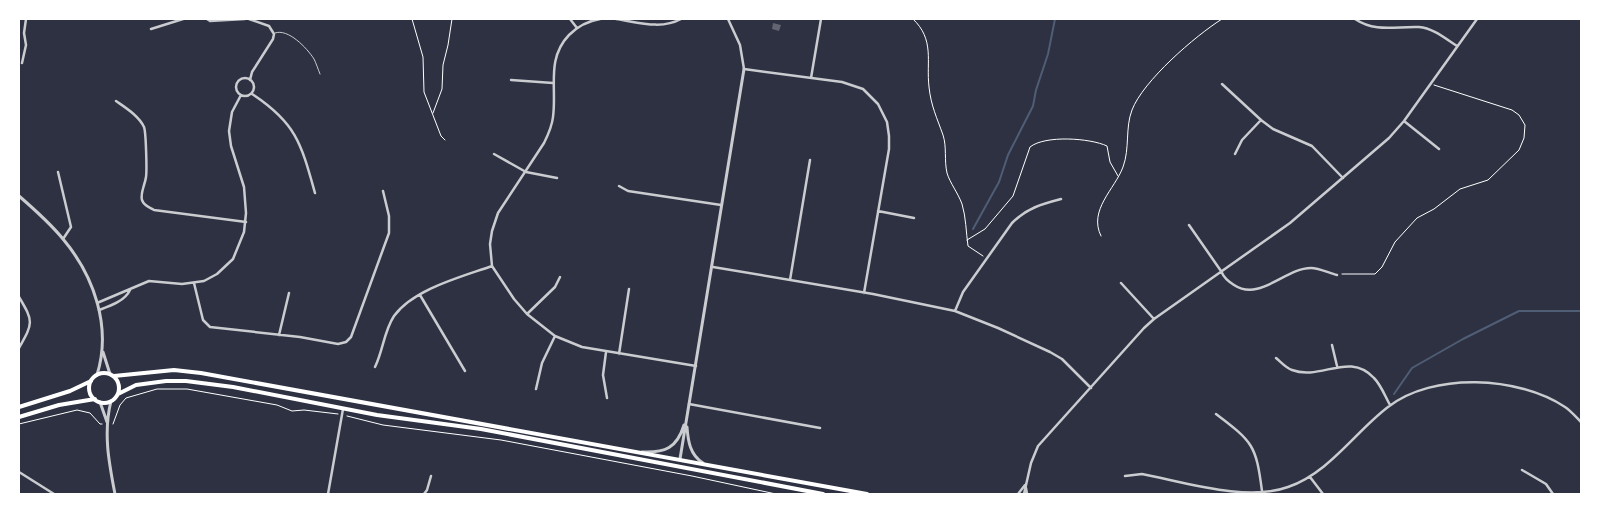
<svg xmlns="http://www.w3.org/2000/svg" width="1600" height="513" viewBox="0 0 1600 513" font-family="'Fira Sans',sans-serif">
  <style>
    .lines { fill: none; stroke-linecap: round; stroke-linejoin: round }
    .stream { stroke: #4f5d75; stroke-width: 2 }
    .building { fill: #626471 }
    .path { stroke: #fff; stroke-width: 1 }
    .service { stroke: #caccd0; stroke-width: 1 }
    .minor { stroke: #caccd0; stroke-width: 2.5 }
    .tertiary { stroke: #caccd0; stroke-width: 3 }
    .secondary { stroke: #fff; stroke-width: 4 }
  </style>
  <rect width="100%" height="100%" fill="#2d3142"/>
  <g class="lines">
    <path class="stream" d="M973,229L999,182L1008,155L1033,106L1036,90L1048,54L1055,19
      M1394,394L1412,368L1463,339L1519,311H1581"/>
  </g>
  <path class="building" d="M773,23L781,25L779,31L772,29Z"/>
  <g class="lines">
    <path class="path" d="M412,19L423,57L424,92L441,136L445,140
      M913,19C935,40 926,61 929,87C931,106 937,118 943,135C947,147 944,160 947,173C950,183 958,193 962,204C966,217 966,232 968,246L983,256
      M433,113L442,89L443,65L448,45L452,19
      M1101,236C1088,210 1115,189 1123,167C1130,148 1125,128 1132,110C1143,81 1195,36 1222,19
      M967,240L985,229L1013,196L1030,147C1045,135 1090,138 1107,146L1110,162L1118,176
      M1342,274H1375L1382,267L1395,242L1417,218L1434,209L1460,189L1488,180L1519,150L1524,138L1525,125L1519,115L1512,110L1434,85
      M347,416L383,425L501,440L692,476L776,494
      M19,424L77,410L90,413L100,424H102
      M113,424L120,405L126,398L157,389H187L277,405L292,411L304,410L338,414"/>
    <path class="service" d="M275,33C288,28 307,48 314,59C316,63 318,69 320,74"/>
    <path class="minor" d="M207,19L210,21L245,19
      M249,19L269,26L274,34L273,39L252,72L250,80
      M570,19L577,28
      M600,19C588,21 578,26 569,35C546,59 557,88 553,117C552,127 548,135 544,143L498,213L492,231L490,244L492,266L514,299L527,314L555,336L582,347L696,366
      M616,19C637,22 661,30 681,19
      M728,19L740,45L744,69L842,82L863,89L878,104L887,122L889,136V149L864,293
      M1355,19C1376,33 1396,26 1419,27C1433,28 1446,39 1457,46
      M151,29L183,19
      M22,63L26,45L24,33L26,19
      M811,78L821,19
      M236 87a9 9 0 1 1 18 0a9 9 0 1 1-18 0Z
      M511,80L553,83
      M1222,84L1261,120L1273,129L1312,146L1343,178
      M252,94C296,123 301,143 315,193
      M116,101C126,108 139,116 144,127C146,132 147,171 146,177C145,185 140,193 142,200C144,206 149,207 154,210L246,222
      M1404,121L1439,149
      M494,154L526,172L557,178
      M1235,154L1242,140L1261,120
      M58,172L71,227L63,239
      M619,186L628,191L721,205
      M878,211L914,218
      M1189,225L1221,271C1224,278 1228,281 1234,285C1260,302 1285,268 1311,268C1319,268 1329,273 1337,275
      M713,267L873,294L955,311L998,328L1050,352L1062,359L1091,388
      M790,280L810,160
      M194,283L203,320L210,327L300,337L338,344L346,342L351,337L389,233V216L383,191
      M1121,283L1154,319
      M420,295L465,371
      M19,297C34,322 33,323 19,348
      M97,303L149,281L182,284L204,281L217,274L233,259L244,232L246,213L244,187L231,146L229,131L232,112L241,95
      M99,310C110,306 125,301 130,290
      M955,311L963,292L1012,223C1027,208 1042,204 1061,199
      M527,314L555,287L560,277
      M279,335L289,293
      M1332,345L1337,366
      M606,352L603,375L607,398
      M619,354L629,289
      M1276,358C1281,362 1286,368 1292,370C1321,381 1349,351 1374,378C1381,385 1385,396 1390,405
      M375,367C383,351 384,331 394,316C414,289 461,277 492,266
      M536,389L542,363L555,336
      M689,404L820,428
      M1216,414C1253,442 1256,445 1262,491
      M1522,470L1546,484L1553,494
      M19,472L54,494
      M1125,476L1142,474C1184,482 1247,502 1288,487C1329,473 1355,432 1388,407C1433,372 1518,376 1565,407C1571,411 1576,417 1581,422
      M1310,477L1323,494
      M1026,488L1027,494
      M328,494L343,409
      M424,494L427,490L431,476
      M1018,494L1025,485
      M1024,494L1031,463L1038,446L1144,328L1154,319L1290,223L1389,138L1404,121L1477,19"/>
    <path class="tertiary" d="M19,196C34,209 50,223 63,239C94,276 112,327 97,375
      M103,352L110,374
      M111,401C103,433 109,463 115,494
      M100,402L107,422
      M687,427C688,441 690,455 703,463
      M642,452C665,453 677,448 684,425
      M680,459L744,69"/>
    <path class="secondary" d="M89 388a15 15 0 1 1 30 0a15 15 0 1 1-30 0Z
      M114,376L174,370L201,373L867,494
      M118,394L136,385L166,381H186L233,387L377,415L481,429L823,494
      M19,407L70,391L91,381
      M19,417L59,405L95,399"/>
  </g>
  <rect width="1600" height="513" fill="none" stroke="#ffffff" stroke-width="40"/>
</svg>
